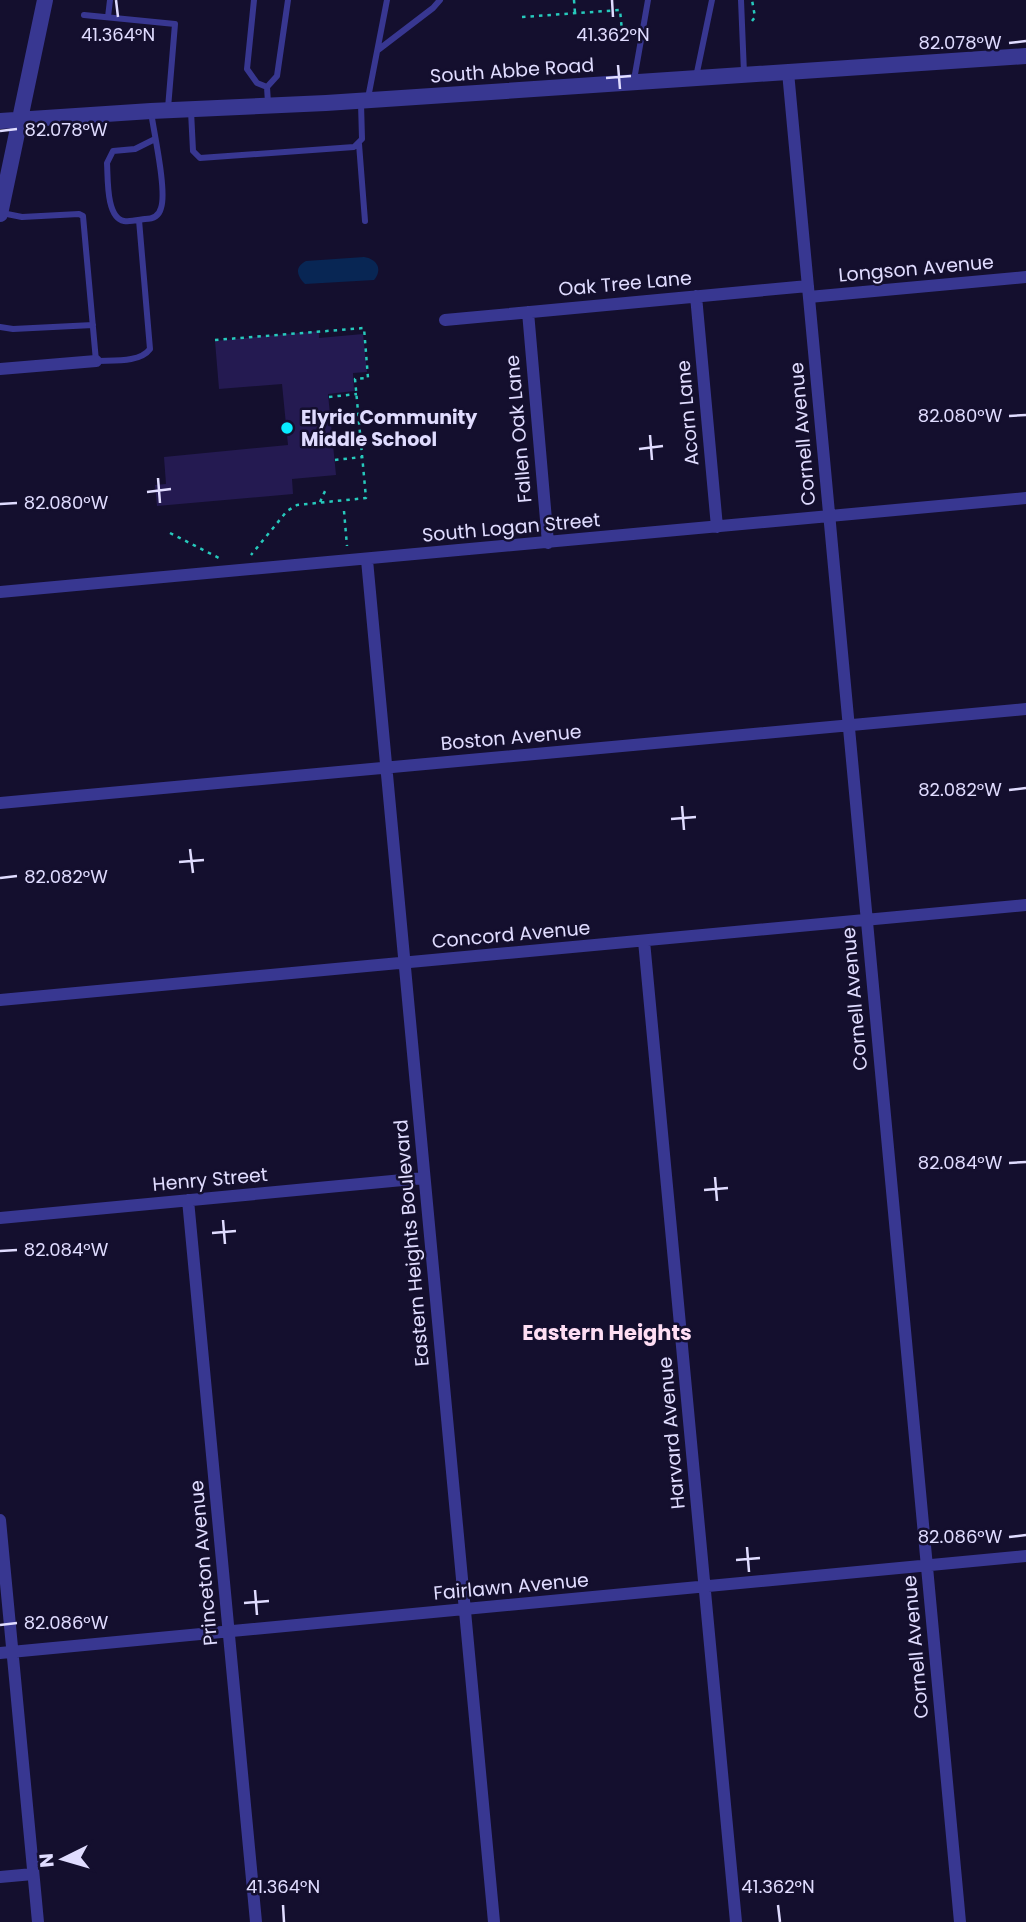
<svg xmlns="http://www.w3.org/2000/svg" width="1026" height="1922" viewBox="0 0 1026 1922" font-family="Poppins,sans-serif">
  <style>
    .water { fill: #082654 }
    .building { fill: #241a51 }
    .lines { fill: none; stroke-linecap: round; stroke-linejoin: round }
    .path { stroke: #26c9bc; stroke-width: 2.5; stroke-dasharray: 3.5 5; stroke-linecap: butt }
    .service { stroke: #383791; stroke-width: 6 }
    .minor { stroke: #383791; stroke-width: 12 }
    .tertiary { stroke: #383791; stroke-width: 16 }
    .ticks { fill: none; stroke: #e0dcff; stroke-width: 2.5 }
    .poi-dot { fill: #08ecff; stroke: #140f2e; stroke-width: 2.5 }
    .labels { text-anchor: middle; stroke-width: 5; stroke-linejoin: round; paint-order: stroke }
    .street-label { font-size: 19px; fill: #e0dcff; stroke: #140f2e }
    .poi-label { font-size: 19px; font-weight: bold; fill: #e0dcff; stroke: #140f2e; text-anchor: start }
    .neighbourhood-label { font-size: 21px; font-weight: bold; fill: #ffdef4; stroke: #140f2e }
    .ticks-label { font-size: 18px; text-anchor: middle; fill: #e0dcff; stroke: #140f2e; stroke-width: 5; stroke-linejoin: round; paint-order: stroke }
  </style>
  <rect width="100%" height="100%" fill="#140f2e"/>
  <path class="water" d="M364,257C377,259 383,269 374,280L305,284C297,276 294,267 306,261Z"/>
  <path class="building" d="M319,331V338L363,334L367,372L353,373L354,391L328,394L336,475L292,479L293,494L157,506L155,485L166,484L164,457L288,445L282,384L219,389L215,341Z"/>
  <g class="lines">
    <path class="path" d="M574,0L575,13
      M522,17L620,10L622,31
      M752,21L755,17L752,0
      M215,340L364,328L368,378L355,379L366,498L297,505L287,511L251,555
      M329,397L357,394
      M335,460L362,457
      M320,502L326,489
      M344,511L347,546
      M170,533L219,558"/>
    <path class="service" d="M254,0L247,69L257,83L267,87
      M741,0L744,73
      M84,15L175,24L168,108
      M108,17L110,0
      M378,50L433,8L440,0
      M696,77L712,0
      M634,80L648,0
      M368,98L387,0
      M268,103L267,87L277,76L288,0
      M191,111L193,151L200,158L354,147L362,139L361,103
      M151,112C154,133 167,191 161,208C159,216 153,219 145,219C138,220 130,222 124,221C106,218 108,178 107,163L113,151L135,149L155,139
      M359,144L365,221
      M2,213L22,217L79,214L83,216L96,361C112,360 140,363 150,349L139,220
      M0,327L13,329L93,325"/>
    <path class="minor" d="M788,72L960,1922
      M696,296L717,527
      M809,297L1026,277
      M528,312L548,543
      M445,320L808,286
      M0,369L96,361
      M367,560L494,1922
      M0,592L1026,498
      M0,803L1026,709
      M644,941L736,1922
      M0,1000L1026,905
      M188,1200L256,1922
      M0,1218L424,1178
      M0,1520L38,1922
      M0,1653L1026,1556
      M0,1877L33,1874"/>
    <path class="tertiary" d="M0,121L151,111L326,103L1026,56
      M0,214L45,0"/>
  </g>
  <path class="ticks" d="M116,0L118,17M612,0L613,17M1009,43L1026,41M618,65L620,89M606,78L631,76M0,131L17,129M1009,416L1026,415M650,435L652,460M639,449L663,446M158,478L160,503M147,492L171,489M0,504L17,503M1009,790L1026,788M682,806L684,830M671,819L696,817M190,849L193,873M179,862L204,860M0,878L17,876M1009,1163L1026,1162M715,1177L717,1201M704,1190L728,1188M223,1220L225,1244M212,1233L236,1231M0,1251L17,1250M1009,1537L1026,1535M747,1547L749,1572M736,1560L760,1558M255,1590L257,1615M244,1603L269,1601M0,1625L17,1623M283,1905L284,1922M778,1905L780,1922"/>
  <circle class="poi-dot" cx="287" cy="428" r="7"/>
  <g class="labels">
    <g class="street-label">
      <text transform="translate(512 70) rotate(-4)" y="7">South Abbe Road</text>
      <text transform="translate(916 268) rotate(-5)" y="7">Longson Avenue</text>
      <text transform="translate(625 283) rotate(-5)" y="7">Oak Tree Lane</text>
      <text transform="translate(687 413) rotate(-95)" y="7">Acorn Lane</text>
      <text transform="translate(518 429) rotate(-95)" y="7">Fallen Oak Lane</text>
      <text transform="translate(802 434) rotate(-95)" y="7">Cornell Avenue</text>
      <text transform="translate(511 527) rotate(-5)" y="7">South Logan Street</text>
      <text transform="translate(511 737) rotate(-5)" y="7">Boston Avenue</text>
      <text transform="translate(511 934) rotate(-5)" y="7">Concord Avenue</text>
      <text transform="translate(854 999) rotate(-95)" y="7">Cornell Avenue</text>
      <text transform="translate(210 1179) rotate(-5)" y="7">Henry Street</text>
      <text transform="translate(411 1243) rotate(-95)" y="7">Eastern Heights Boulevard</text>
      <text transform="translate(671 1433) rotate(-95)" y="7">Harvard Avenue</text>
      <text transform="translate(203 1563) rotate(-95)" y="7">Princeton Avenue</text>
      <text transform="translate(511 1586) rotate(-5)" y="7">Fairlawn Avenue</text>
      <text transform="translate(915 1647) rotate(-95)" y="7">Cornell Avenue</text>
    </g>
    <g class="poi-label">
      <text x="301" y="424">Elyria Community<tspan x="301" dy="22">Middle School</tspan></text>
    </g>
    <g class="neighbourhood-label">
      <text x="607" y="1340">Eastern Heights</text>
    </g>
  </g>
  <g class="ticks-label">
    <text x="118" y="41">41.364°N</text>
    <text x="613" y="41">41.362°N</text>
    <text x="960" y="49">82.078°W</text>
    <text x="66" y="136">82.078°W</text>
    <text x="960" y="422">82.080°W</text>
    <text x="66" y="509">82.080°W</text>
    <text x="960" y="796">82.082°W</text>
    <text x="66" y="883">82.082°W</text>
    <text x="960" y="1169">82.084°W</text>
    <text x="66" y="1256">82.084°W</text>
    <text x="960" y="1543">82.086°W</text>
    <text x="66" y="1629">82.086°W</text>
    <text x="283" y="1893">41.364°N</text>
    <text x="778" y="1893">41.362°N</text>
  </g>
  <g transform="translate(63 1859) rotate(265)" stroke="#140f2e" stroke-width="5" paint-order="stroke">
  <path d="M0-5L12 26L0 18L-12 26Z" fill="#e0dcff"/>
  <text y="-10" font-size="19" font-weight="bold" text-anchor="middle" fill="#e0dcff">N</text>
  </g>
</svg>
